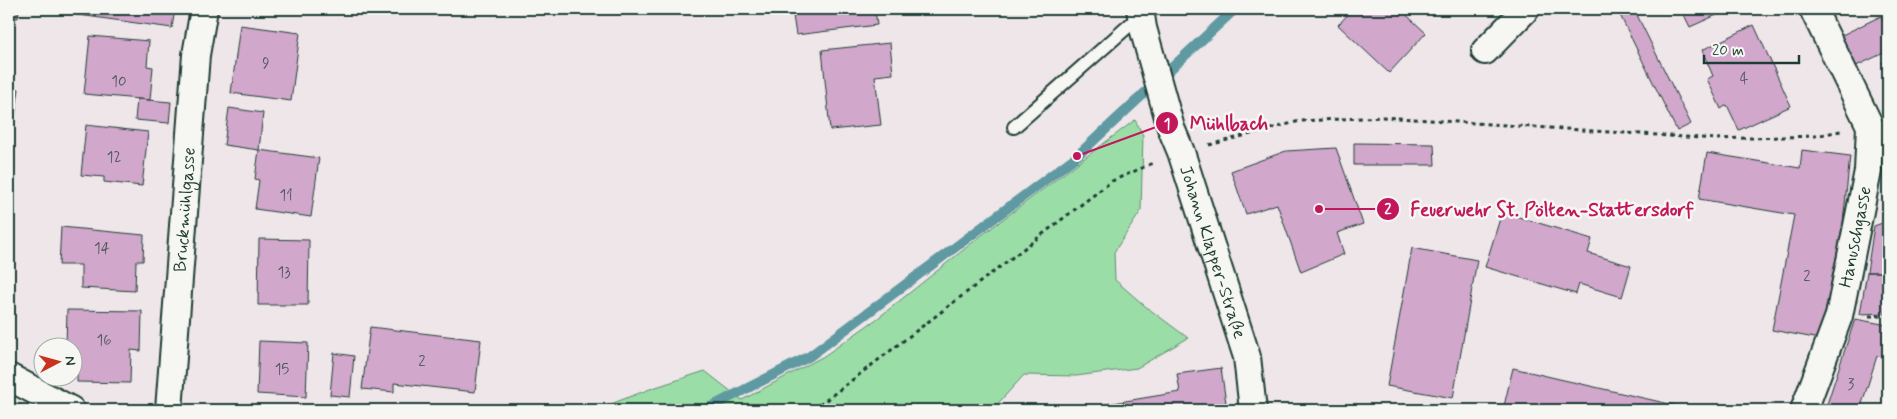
<svg xmlns="http://www.w3.org/2000/svg" width="1897" height="419" viewBox="0 0 1897 419" font-family="Mynerve,sans-serif">
  <style>
    .green { fill: #9bdda7; stroke: #5d8d6e }
    .lines { fill: none; stroke-linecap: round; stroke-linejoin: round }
    .stream { stroke: #5f99a1; stroke-width: 10 }
    .building { fill: #d1a7cc; stroke: #1f3d34 }
    .lane-casing { stroke: #1f3d34; stroke-width: 16 }
    .street-casing { stroke: #1f3d34; stroke-width: 30 }
    .path { stroke: #1f3d34; stroke-width: 3; stroke-dasharray: 4 4; stroke-linecap: butt }
    .lane { stroke: #f6f6f2; stroke-width: 12 }
    .street { stroke: #f6f6f2; stroke-width: 26 }
    .labels { text-anchor: middle; stroke-width: 5; stroke-linejoin: round; paint-order: stroke }
    .number-label { font-size: 15px; fill: #4c585a }
    .street-label { font-size: 18px; fill: #1f3d34; stroke: #f6f6f2 }
    .leader { fill: none; stroke: #c2185b; stroke-width: 2 }
    .callout-dot { fill: #c2185b; stroke: #f6f6f2; stroke-width: 2 }
    .mark-label { font-size: 15px; text-anchor: middle; font-weight: bold; fill: #fff }
    .callout-label { font-size: 19px; text-anchor: middle; font-weight: bold; fill: #c2185b; stroke: #f6f6f2; stroke-width: 5; stroke-linejoin: round; paint-order: stroke }
  </style>
  <rect width="100%" height="100%" fill="#efe6ea"/>
  <filter id="ink" filterUnits="userSpaceOnUse"><feTurbulence type="fractalNoise" baseFrequency=".02" numOctaves="2"/><feDisplacementMap in="SourceGraphic" scale="10" xChannelSelector="R" yChannelSelector="G"/><feConvolveMatrix kernelMatrix="1 2 1 2 8 2 1 2 1" color-interpolation-filters="sRGB"/></filter>
  <g filter="url(#ink)">
    <path class="green" d="M1135,120L1143,135L1141,211L1114,252L1115,280L1145,306L1188,338L1137,368L1076,376L1024,375L992,410H595L650,389L705,371L742,400L824,356L878,318L982,235Z
      M9,399L30,410H9Z"/>
    <g class="lines">
      <path class="stream" d="M705,410L810,356L1077,156L1235,9"/>
    </g>
    <path class="building" d="M9,9H19L18,18L9,17Z
      M36,9H175L172,28Z
      M294,9H324V14Z
      M792,9H875L877,25L796,35Z
      M1353,9H1400L1426,33L1389,73L1338,25Z
      M1617,9H1634L1691,124L1677,131Z
      M1681,9H1730L1690,27Z
      M1881,16L1888,32V51L1852,68L1838,37Z
      M240,25L300,33L291,101L231,93Z
      M1754,25L1791,106L1739,130L1727,105L1721,109L1707,79L1713,76L1702,50Z
      M90,36L149,41L147,66L153,67L150,100L84,94Z
      M890,43L893,74L875,76L881,125L830,130L822,50Z
      M1888,59V76L1882,62Z
      M9,87L19,89L14,125L9,124Z
      M137,99L171,102L169,123L135,120Z
      M229,108L263,113L259,150L224,145Z
      M86,125L148,132L142,186L104,182V177L81,175Z
      M1354,143L1434,144L1435,165H1354Z
      M1336,148L1363,224L1337,233L1344,254L1301,272L1277,204L1246,214L1231,171L1286,151Z
      M259,150L319,158L311,217L255,209L259,180L255,179Z
      M1802,150L1850,156L1843,223L1820,339L1772,330L1794,215L1699,199L1707,153L1800,168Z
      M1502,212L1592,239L1588,253L1631,266L1622,297L1579,284L1576,294L1485,267Z
      M1888,221V272H1867L1874,226Z
      M61,227L144,235L143,261H136L135,291L81,288V265H59Z
      M259,239L309,240L308,305H258Z
      M1412,248L1477,260L1453,398L1387,386Z
      M1867,272H1888V313L1860,314Z
      M67,310L142,311L141,351L131,350L130,383L77,382V348L66,346Z
      M1855,319L1888,325V358L1877,356L1860,410H1825Z
      M370,327L481,340L475,392L394,383V392L362,389Z
      M259,341L308,343L306,397L257,394Z
      M334,353L354,356L350,397L330,395Z
      M1221,368L1227,410H1071L1180,392L1177,374Z
      M1513,368L1555,378L1696,410H1503Z"/>
    <g class="lines">
      <defs>
        <path id="lane" d="M1014,127L1141,15"/>
        <g id="street">
          <path id="s1" d="M1140,9L1143,28L1171,128L1181,152L1247,357L1253,410"/>
          <path d="M1485,51L1526,9"/>
          <path d="M9,377L71,410"/>
          <path id="s2" d="M169,410L196,55L204,9"/>
          <path id="s3" d="M1804,410L1839,316L1868,171L1870,126L1813,9"/>
        </g>
      </defs>
      <use href="#lane" class="lane-casing"/>
      <use href="#street" class="street-casing"/>
      <path class="path" d="M1209,145L1300,121L1383,117L1716,139L1815,136L1841,131
        M1869,316H1888
        M813,410L1112,181L1153,163"/>
      <use href="#lane" class="lane"/>
      <use href="#street" class="street"/>
    </g>
  </g>
  <g class="labels">
    <g class="number-label">
      <text x="266" y="68">9</text>
      <text x="1744" y="83">4</text>
      <text x="119" y="86">10</text>
      <text x="114" y="162">12</text>
      <text x="286" y="200">11</text>
      <text x="102" y="253">14</text>
      <text x="284" y="277">13</text>
      <text x="1807" y="281">2</text>
      <text x="104" y="345">16</text>
      <text x="422" y="366">2</text>
      <text x="282" y="374">15</text>
      <text x="1851" y="389">3</text>
    </g>
    <g class="street-label">
      <text dy="6" stroke="none"><textPath href="#s2" startOffset="201">Bruckmühlgasse</textPath></text>
      <text dy="6" stroke="none"><textPath href="#s3" startOffset="181">Hanuschgasse</textPath></text>
      <text dy="6" stroke="none"><textPath href="#s1" startOffset="254">Johann Klapper-Straße</textPath></text>
    </g>
  </g>
  <path class="leader" d="M1077 156L1167 123M1319 209L1388 209"/>
  <g class="callout-dot">
    <circle cx="1077" cy="156" r="5"/>
    <circle cx="1319" cy="209" r="5"/>
    <circle cx="1167" cy="123" r="12"/>
    <circle cx="1388" cy="209" r="12"/>
  </g>
  <g class="mark-label">
    <text x="1167" y="129">1</text>
    <text x="1388" y="214">2</text>
  </g>
  <g class="callout-label">
    <text x="1229" y="130">Mühlbach</text>
    <text x="1552" y="216">Feuerwehr St. Pölten-Stattersdorf</text>
  </g>
  <rect width="1897" height="419" fill="none" stroke="#f6f6f2" stroke-width="30"/>
  <rect x="15" y="15" width="1867" height="389" fill="none" stroke="#1f3d34" stroke-width="2" filter="url(#ink)"/>
  <g transform="translate(58 362) rotate(84)"><circle r="24" fill="#f6f6f2" stroke="#a0aca6"/>
  <path d="M0-4L9 19L0 12L-9 19Z" fill="#c8321e"/>
  <text y="-8" font-size="14" font-weight="bold" text-anchor="middle" fill="#1f3d34">N</text>
  </g>
  <path d="M1704 55v8h95v-8" fill="none" stroke="#1f3d34" stroke-width="2.5"/>
  <text x="1712" y="55" font-size="15" fill="#1f3d34" stroke="#f6f6f2" stroke-width="4" paint-order="stroke">20 m</text>
</svg>
